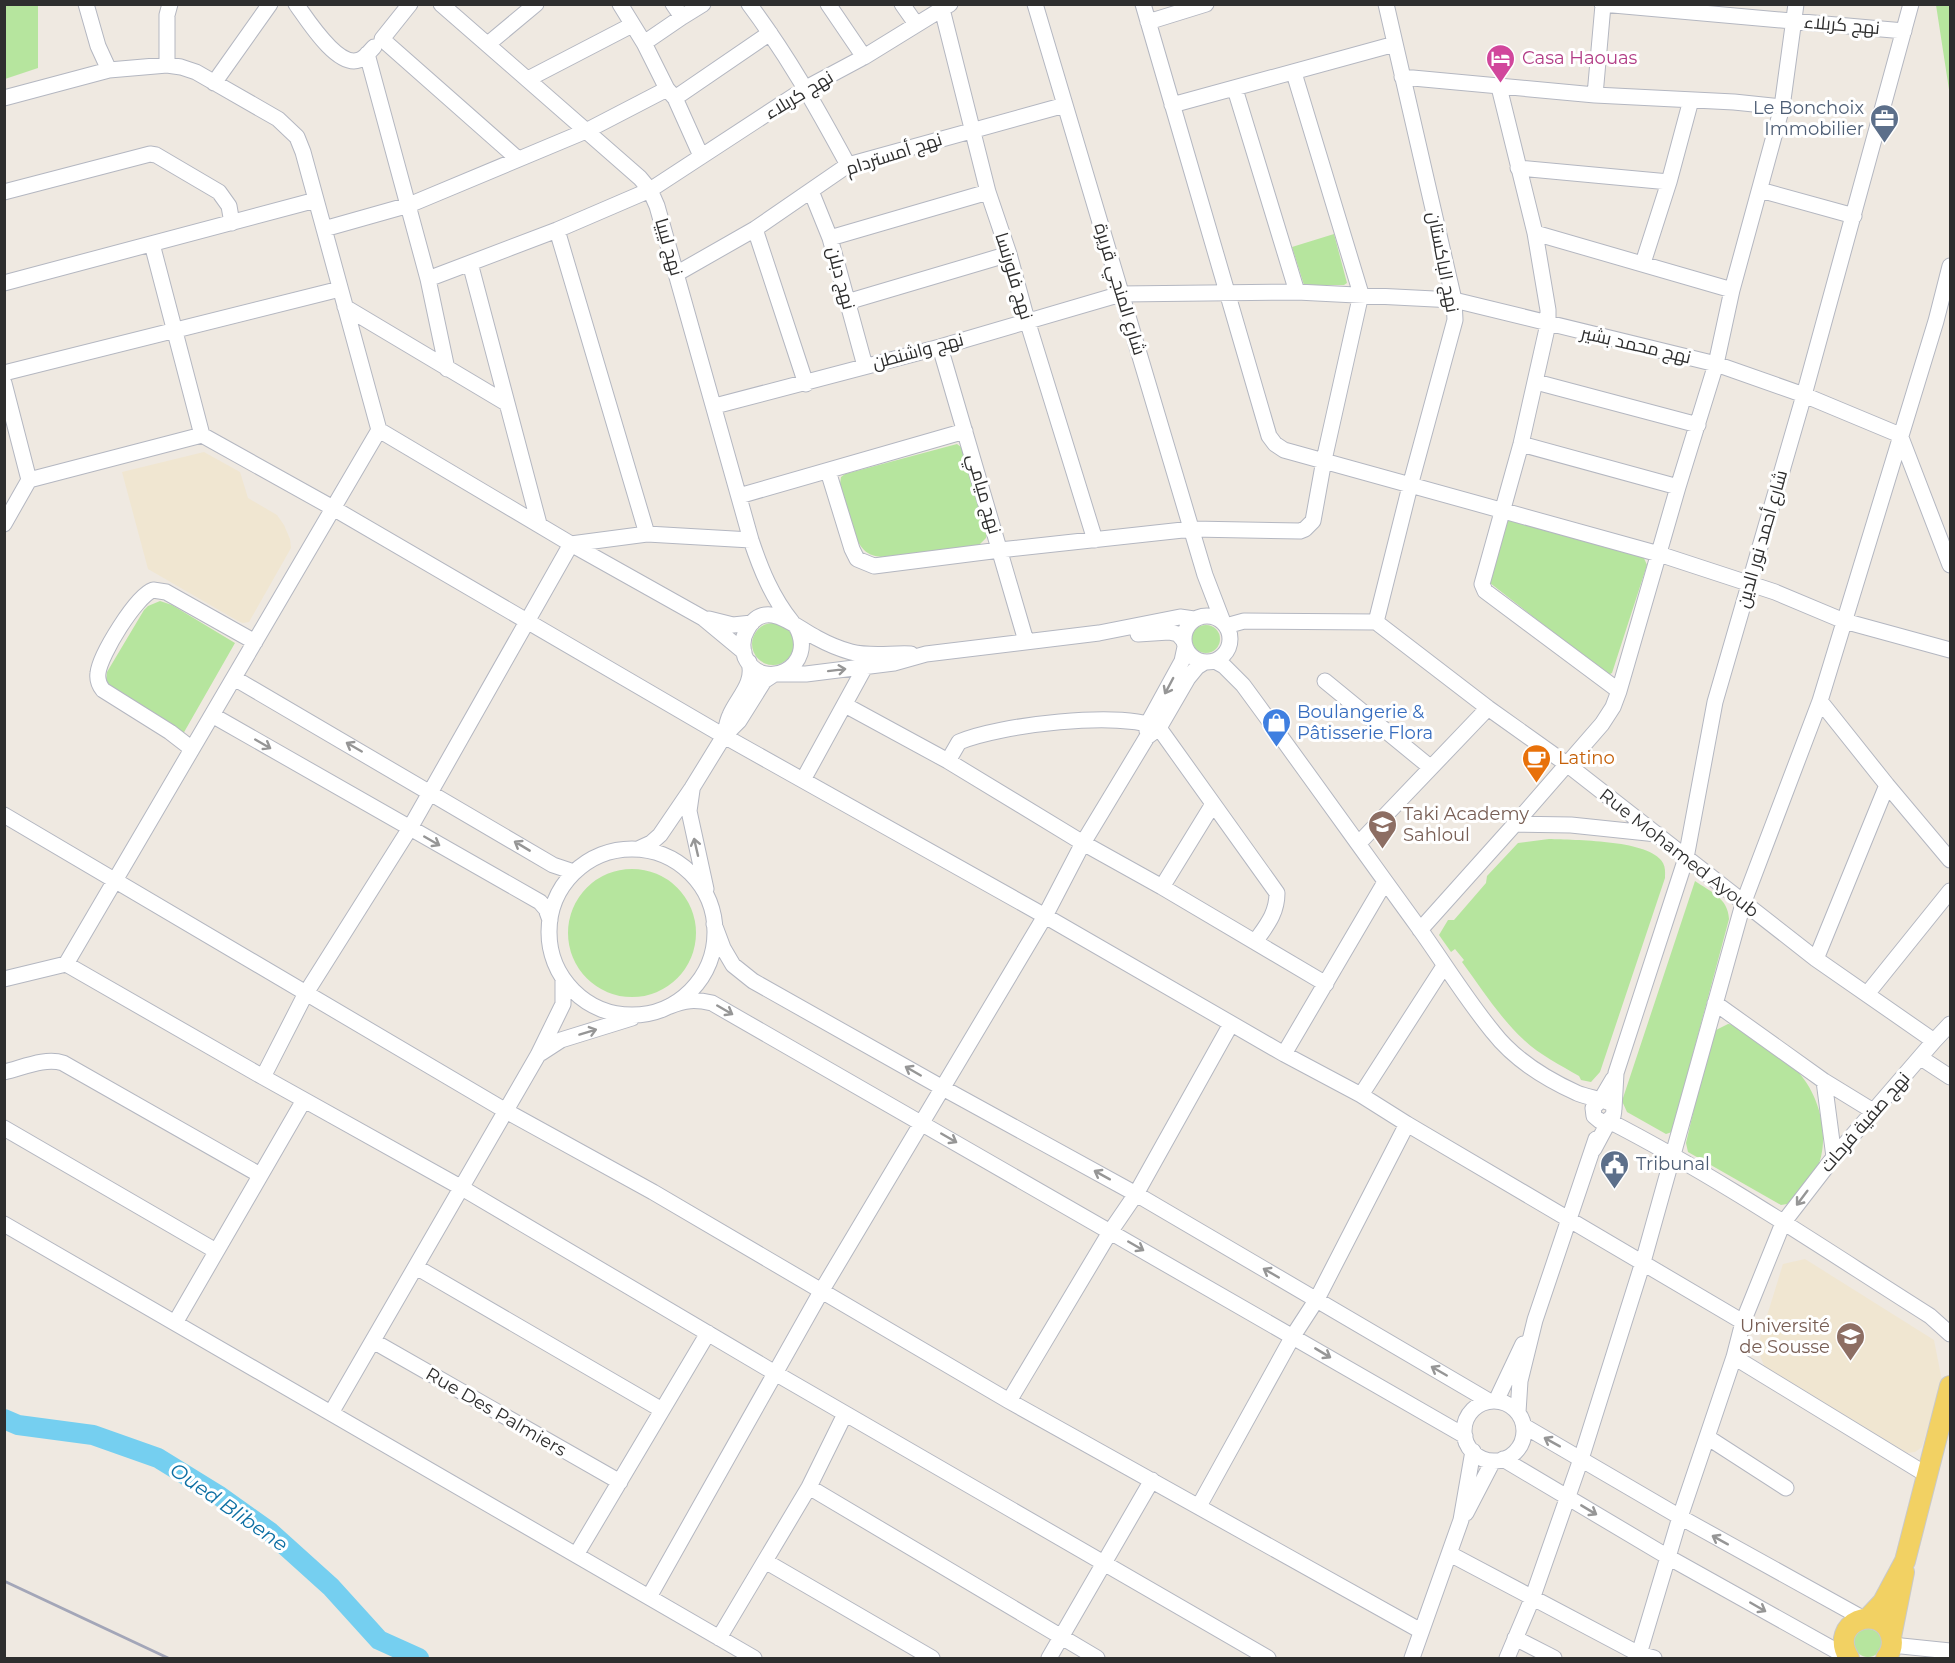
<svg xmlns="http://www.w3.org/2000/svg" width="1955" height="1663" viewBox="0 0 1955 1663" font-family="Montserrat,Cairo,sans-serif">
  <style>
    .education { fill: #f0e6d1 }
    .green { fill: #b6e59e }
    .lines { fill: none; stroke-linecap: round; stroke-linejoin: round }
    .river { stroke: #75cff0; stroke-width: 20 }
    .minor-casing { stroke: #b4b7c1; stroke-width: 17 }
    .major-casing { stroke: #c9c9c9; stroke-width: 22 }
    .minor { stroke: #fff; stroke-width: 15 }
    .major { stroke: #f2d163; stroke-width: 20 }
    .rail { stroke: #a3a6b8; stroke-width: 3 }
    .oneway { stroke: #969696 }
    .labels { text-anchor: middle; stroke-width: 6; stroke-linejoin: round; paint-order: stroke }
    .street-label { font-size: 18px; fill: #2e2e2e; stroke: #fff }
    .hotel-label { font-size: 18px; fill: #b23c85; stroke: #fff; text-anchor: start }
    .service-label { font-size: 18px; fill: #4e5e75; stroke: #fff; text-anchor: end }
    .shop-label { font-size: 18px; fill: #366cbe; stroke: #fff; text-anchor: start }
    .food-label { font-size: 18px; fill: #c56008; stroke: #fff; text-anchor: start }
    .education-label { font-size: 18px; fill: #785e54; stroke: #fff; text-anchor: start }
    .water-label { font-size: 20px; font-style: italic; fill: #0d6fa3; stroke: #fff }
  </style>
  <rect width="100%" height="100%" fill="#efe9e1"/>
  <path class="education" d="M204,452L240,472L248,498L277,515L284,525L290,539L291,548L249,622L243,623L238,621L148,569L122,472Z
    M1805,1259L1934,1340L1942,1381L1922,1447L1915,1452L1907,1453L1765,1368L1757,1348L1783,1264Z"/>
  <path class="green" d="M4,5H38V68L5,79Z
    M1936,5H1950V96Z
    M1334,234L1347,283L1344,285H1304L1292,247Z
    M957,444L961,447L988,529L986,538L979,545L881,557C875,556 869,555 864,550C851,537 845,502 840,484L841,477L845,474Z
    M1513,520L1643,556L1647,565L1612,673L1608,675L1490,583V579L1505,524L1507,521Z
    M160,601L172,605L235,643L183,734L111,691L106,682L107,672L144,610L148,606Z
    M752 644a21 21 0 1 1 42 0a21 21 0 1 1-42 0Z
    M1192 639a14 14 0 1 1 28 0a14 14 0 1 1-28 0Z
    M1549,839C1575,840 1645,840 1661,860C1666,866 1665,872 1665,878L1600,1072L1591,1082L1581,1080L1579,1076C1560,1065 1540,1055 1524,1040C1500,1018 1481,988 1462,962L1464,960L1455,949L1451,952L1439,935L1448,920H1454L1486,883L1487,876L1518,843Z
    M568 933a64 64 0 1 1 128 0a64 64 0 1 1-128 0Z
    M1695,881C1711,892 1728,898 1729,919L1672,1132L1666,1134L1627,1112L1622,1101Z
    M1728,1024L1736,1025C1756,1040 1782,1054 1799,1073C1822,1099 1831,1143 1815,1173C1809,1185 1795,1195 1787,1204L1781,1205L1688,1152L1686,1143L1712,1032Z
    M1854 1643a14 14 0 1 1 28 0a14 14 0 1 1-28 0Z"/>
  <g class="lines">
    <path class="river" d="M4,1419L18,1425L93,1435L158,1458L218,1495L270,1532L331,1587L379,1640L419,1658"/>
    <defs>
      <path id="minor" d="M86,4L98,46L109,70
        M296,4C307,19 337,68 359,60C365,58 369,52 374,47
        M410,4L382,39L518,159
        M441,4L640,178L650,190L657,206L751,540C761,570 772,597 792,622
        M620,4L644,43L667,89L675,98L770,33
        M673,4L682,17L703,4
        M749,4C788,56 817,108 848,165
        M828,4L864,57
        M902,4L916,24
        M1035,4L1205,575L1223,622
        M1143,4L1269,436L1275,444L1284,450L1659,554L1775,592L1844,621L1950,650
        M1602,4L1904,31
        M942,9L988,192L1009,254L1027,320L1095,540
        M1148,22L1206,4
        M644,43L682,17
        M488,44L536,4
        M367,54L428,279L557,230L650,190L806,88L864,57L950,4
        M167,65V15L170,4
        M1402,77L1595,95L1734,102L1782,107
        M528,79L632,25
        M214,83L270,4
        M1499,87L1535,233L1548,310V324L1521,444L1482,584L1485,591L1619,691
        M1235,89L1297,292
        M1595,95L1603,5
        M4,98L109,70L167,65L181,67L196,72L278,119L297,137L303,152L379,430L571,544L703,618L744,652
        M675,98L701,156
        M1172,105L1395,44
        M1518,168L1669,182
        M1760,190L1854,216
        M811,191L830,238L865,366
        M4,192L150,154L156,155L219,192L229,206L232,223
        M324,229L409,205L586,131L667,89
        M755,229L806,384
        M557,230L647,534L751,540
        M1535,233L1732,290
        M830,238L988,192
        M152,244L202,435L333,508L724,736L1045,916L1284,1054L1361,1095L1407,1124L1743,1322L1734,1357L1680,1517L1639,1654L1654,1658
        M470,263L539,524
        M1643,263L1669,182L1691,100
        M676,274L755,229L848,165L1065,105
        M428,279L447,369
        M4,283L316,200
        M847,302L1009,254
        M345,307L506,403
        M940,347L1026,641
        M4,373L340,289
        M1536,382L1698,425
        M4,383L29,480L4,524
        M715,406L940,347L1121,294L1297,292L1454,300L1716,364L1804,395L1900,435L1950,565
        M1521,444L1678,487
        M828,471L852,549L857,559L874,566L1000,550L1192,529L1300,531L1305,529L1313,521L1324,460L1361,294L1294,73
        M29,480L202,435
        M739,496L965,431
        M1184 639a23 23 0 1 1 46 0a23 23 0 1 1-46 0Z
        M709,619L733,625L752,623
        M1376,622L1410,486L1455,320L1454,300L1386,4
        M796,626C819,667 762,694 745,657C742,648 742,638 747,630C765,596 796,628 817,638C828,644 840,649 851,652C871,657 891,653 911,654
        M1226,626L1244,621L1376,622L1488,708L1568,765L1816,959L1934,1041
        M1138,634L1169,632L1178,634L1184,641
        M1215,661L1224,666L1243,685C1302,765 1360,847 1419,928C1444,963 1466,999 1493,1032C1514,1059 1546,1079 1577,1093C1583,1096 1608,1101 1611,1104C1615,1107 1614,1111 1613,1116L1606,1122L1600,1121L1594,1116L1593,1108L1600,1101L1613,1079
        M778,674H806L894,663L926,654L1099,633L1180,617L1194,619
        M234,678L553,865L574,872
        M1325,681L1430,767
        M1820,701L1887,785L1950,860
        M845,705L948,761L1083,843L1162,887L1326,984
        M212,715L540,902L546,909L550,920
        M1147,731L1148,723L1182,661L1185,647
        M725,734C726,728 727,721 730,715C738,697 755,683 749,662
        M192,749L170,732L103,690C99,685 97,680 98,673C100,655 136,596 153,590L166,592L255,642
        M948,761L959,742C999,725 1121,710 1159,728L1277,893C1277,914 1266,926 1255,942
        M803,780L865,667
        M692,790L689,811L706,889
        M4,815L506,1111L653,1192L1009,1401L1421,1631
        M1515,824L1602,724L1613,707L1619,691L1678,487L1716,364L1732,290L1782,107L1796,4
        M1359,843L1488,708
        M638,849L651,843L660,835L692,788L724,736L739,721L764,681L773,675
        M549 932a83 83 0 1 1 166 0a83 83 0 1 1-166 0Z
        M1162,887L1213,804
        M714,924L723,948L733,965L753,981L941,1087L1136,1194L1489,1401
        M1420,930L1515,824L1571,825L1657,834
        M1816,959L1887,785
        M66,964L263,1077L462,1188L775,1373L1268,1658
        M4,979L66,964L379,430
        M1867,994L1950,891
        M1715,1003L1824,1081L1873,1111
        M670,1006C685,1000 695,999 712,1003L1465,1436
        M541,1053L561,1040L632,1018
        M1284,1054L1385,882
        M1921,1058L1950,1077
        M4,1072C22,1068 45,1057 63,1063L260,1175
        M263,1077L306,993L410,828L571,544L647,534
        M1824,1081L1834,1157
        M1361,1095L1444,966
        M1614,1109L1616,1073L1686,858L1715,702L1804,395L1911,4
        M4,1128L216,1251
        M1594,1149L1609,1121C1720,1178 1824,1249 1930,1316L1950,1334
        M4,1224L754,1658
        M416,1267L662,1410
        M1743,1322L1783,1223L1834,1157L1934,1041L1950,1024
        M175,1323L304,1100
        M373,1341L620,1482
        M1734,1357L1927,1475
        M1009,1401L1110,1232L1136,1194L1231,1024
        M1496,1401L1523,1344
        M1464 1431a30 30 0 1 1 60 0a30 30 0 1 1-60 0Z
        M1518,1412L1520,1381L1535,1320L1596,1139
        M331,1413L538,1055L563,1004V978
        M1524,1426L1680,1517L1864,1619
        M1707,1437L1786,1488
        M1503,1459L1668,1557L1849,1658
        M809,1487L1097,1658
        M1199,1506L1293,1336L1317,1299L1407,1124
        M1466,1513L1493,1461
        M1450,1554L1639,1654L1638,1658
        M576,1555L708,1333
        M765,1561L932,1658
        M649,1597L822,1290L1045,916L1083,843L1147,737L1159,728L1188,678L1197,667L1205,662
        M719,1638L809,1487L845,1414
        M1515,1638L1554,1658
        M1892,1645L1950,1651
        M1049,1658L1152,1480
        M1412,1658L1461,1520L1473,1451
        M1507,1658L1532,1599L1581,1459L1643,1262L1743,904L1820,701L1936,321L1950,266"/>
      <path id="major" d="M1868,1618L1883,1602L1905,1561L1950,1386
        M1891,1637L1904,1572
        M1849,1658C1827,1622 1881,1602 1891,1636C1893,1644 1891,1652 1886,1658"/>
    </defs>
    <use href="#minor" class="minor-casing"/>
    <use href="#major" class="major-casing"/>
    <use href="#minor" class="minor"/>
    <use href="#major" class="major"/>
    <path class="rail" d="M4,1581L168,1658"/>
  </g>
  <defs><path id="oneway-shaft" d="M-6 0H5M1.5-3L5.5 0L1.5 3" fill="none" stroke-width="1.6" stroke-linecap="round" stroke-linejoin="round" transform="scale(1.5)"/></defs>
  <g class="oneway">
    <use href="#oneway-shaft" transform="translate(837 670) rotate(-7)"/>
    <use href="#oneway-shaft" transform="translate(1169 686) rotate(118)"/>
    <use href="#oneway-shaft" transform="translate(263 744) rotate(30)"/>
    <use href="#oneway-shaft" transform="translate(354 747) rotate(-150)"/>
    <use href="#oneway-shaft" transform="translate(432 841) rotate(30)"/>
    <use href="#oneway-shaft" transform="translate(522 846) rotate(-149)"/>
    <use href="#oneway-shaft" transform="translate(696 847) rotate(-103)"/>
    <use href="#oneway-shaft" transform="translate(725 1010) rotate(30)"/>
    <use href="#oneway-shaft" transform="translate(588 1032) rotate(-17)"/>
    <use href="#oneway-shaft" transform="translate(913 1071) rotate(-150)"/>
    <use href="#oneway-shaft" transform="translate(949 1138) rotate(30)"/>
    <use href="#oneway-shaft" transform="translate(1102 1175) rotate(-151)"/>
    <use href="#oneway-shaft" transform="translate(1802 1198) rotate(127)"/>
    <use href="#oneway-shaft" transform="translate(1136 1246) rotate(30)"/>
    <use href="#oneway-shaft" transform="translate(1271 1273) rotate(-150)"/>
    <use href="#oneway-shaft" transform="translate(1323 1353) rotate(31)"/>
    <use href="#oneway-shaft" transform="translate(1439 1371) rotate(-150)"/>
    <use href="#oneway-shaft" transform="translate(1552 1442) rotate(-151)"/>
    <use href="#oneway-shaft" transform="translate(1589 1510) rotate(31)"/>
    <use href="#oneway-shaft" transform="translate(1720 1540) rotate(-151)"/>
    <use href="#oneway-shaft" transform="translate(1758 1607) rotate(30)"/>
  </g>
  <defs>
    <symbol id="hotel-pin" viewBox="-11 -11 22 30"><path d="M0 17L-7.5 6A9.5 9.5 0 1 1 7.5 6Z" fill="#d1479c" stroke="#fff"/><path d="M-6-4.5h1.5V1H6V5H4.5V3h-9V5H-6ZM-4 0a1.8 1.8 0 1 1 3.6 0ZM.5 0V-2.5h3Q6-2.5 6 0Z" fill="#fff"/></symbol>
    <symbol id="office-pin" viewBox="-11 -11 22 30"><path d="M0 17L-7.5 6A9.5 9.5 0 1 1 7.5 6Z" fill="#5c6f8a" stroke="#fff"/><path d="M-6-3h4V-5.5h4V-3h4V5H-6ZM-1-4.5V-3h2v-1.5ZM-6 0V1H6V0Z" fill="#fff"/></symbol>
    <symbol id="shop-pin" viewBox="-11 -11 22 30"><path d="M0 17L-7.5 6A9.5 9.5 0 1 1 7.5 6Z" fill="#3f7fe0" stroke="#fff"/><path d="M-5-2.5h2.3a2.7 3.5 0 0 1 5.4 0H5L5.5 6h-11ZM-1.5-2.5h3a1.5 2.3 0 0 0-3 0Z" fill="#fff"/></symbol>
    <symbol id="cafe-pin" viewBox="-11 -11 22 30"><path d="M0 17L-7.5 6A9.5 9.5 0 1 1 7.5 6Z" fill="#e8710a" stroke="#fff"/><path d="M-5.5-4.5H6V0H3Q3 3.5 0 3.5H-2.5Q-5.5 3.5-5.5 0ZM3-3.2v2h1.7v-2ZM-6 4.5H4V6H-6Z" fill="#fff"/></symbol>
    <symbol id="school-pin" viewBox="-11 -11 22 30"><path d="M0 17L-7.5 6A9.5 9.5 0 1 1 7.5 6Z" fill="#8d6e63" stroke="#fff"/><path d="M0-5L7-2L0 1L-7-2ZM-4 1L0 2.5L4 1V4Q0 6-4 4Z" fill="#fff"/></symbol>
    <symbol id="civic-pin" viewBox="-11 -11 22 30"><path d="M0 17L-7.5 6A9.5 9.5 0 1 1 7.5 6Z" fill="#5c6f8a" stroke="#fff"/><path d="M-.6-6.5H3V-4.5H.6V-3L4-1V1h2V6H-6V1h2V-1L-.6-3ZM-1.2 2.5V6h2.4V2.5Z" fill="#fff"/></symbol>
    <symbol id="university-pin" viewBox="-11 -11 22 30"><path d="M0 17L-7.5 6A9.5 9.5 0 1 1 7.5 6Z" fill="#8d6e63" stroke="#fff"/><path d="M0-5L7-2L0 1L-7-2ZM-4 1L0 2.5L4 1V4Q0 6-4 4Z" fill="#fff"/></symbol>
  </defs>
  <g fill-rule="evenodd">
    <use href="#hotel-pin" x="1484" y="42" width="33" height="45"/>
    <use href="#office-pin" x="1868" y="102" width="33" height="45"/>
    <use href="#shop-pin" x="1260" y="706" width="33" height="45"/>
    <use href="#cafe-pin" x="1520" y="742" width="33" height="45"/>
    <use href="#school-pin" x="1366" y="808" width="33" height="45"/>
    <use href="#civic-pin" x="1598" y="1148" width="33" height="45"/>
    <use href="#university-pin" x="1834" y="1320" width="33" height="45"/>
  </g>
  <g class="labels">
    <g class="street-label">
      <text transform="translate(1842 25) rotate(5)" y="6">نهج كربلاء</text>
      <text transform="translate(799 95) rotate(-31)" y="6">نهج كربلاء</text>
      <text transform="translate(894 154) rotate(-18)" y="6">نهج أمستردام</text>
      <text transform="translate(669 247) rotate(74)" y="6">نهج ليبيا</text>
      <text transform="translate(1443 262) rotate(79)" y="6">نهج الباكستان</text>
      <text transform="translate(1014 276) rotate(73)" y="6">نهج فلورنسا</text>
      <text transform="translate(841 278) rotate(75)" y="6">نهج دبلن</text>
      <text transform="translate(1120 289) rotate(73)" y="6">شارع المنجي قريرة</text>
      <text transform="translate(1636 345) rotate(13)" y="6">نهج محمد بشير</text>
      <text transform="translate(918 351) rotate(-15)" y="6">نهج واشنطن</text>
      <text transform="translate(984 494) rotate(74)" y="6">نهج ميامي</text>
      <text transform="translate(1762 539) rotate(-74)" y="6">شارع أحمد نور الدين</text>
      <text transform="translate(1679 853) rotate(38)" y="6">Rue Mohamed Ayoub</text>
      <text transform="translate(1865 1122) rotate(-49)" y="6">نهج صفية فرحات</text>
      <text transform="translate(496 1412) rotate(30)" y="6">Rue Des Palmiers</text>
    </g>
    <g class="hotel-label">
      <text x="1522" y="64">Casa Haouas</text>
    </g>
    <g class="service-label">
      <text x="1864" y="114">Le Bonchoix<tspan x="1864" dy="21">Immobilier</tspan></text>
      <text x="1636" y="1170" text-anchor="start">Tribunal</text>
    </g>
    <g class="shop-label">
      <text x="1297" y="718">Boulangerie &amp;<tspan x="1297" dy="21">Pâtisserie Flora</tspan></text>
    </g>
    <g class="food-label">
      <text x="1558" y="764">Latino</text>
    </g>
    <g class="education-label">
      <text x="1403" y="820">Taki Academy<tspan x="1403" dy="21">Sahloul</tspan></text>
      <text x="1830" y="1332" text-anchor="end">Université<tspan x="1830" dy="21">de Sousse</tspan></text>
    </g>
    <g class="water-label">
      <text transform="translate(229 1507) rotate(35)" y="7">Oued Blibene</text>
    </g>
  </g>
  <rect width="1955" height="1663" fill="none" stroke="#2e2e2e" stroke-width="12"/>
</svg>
